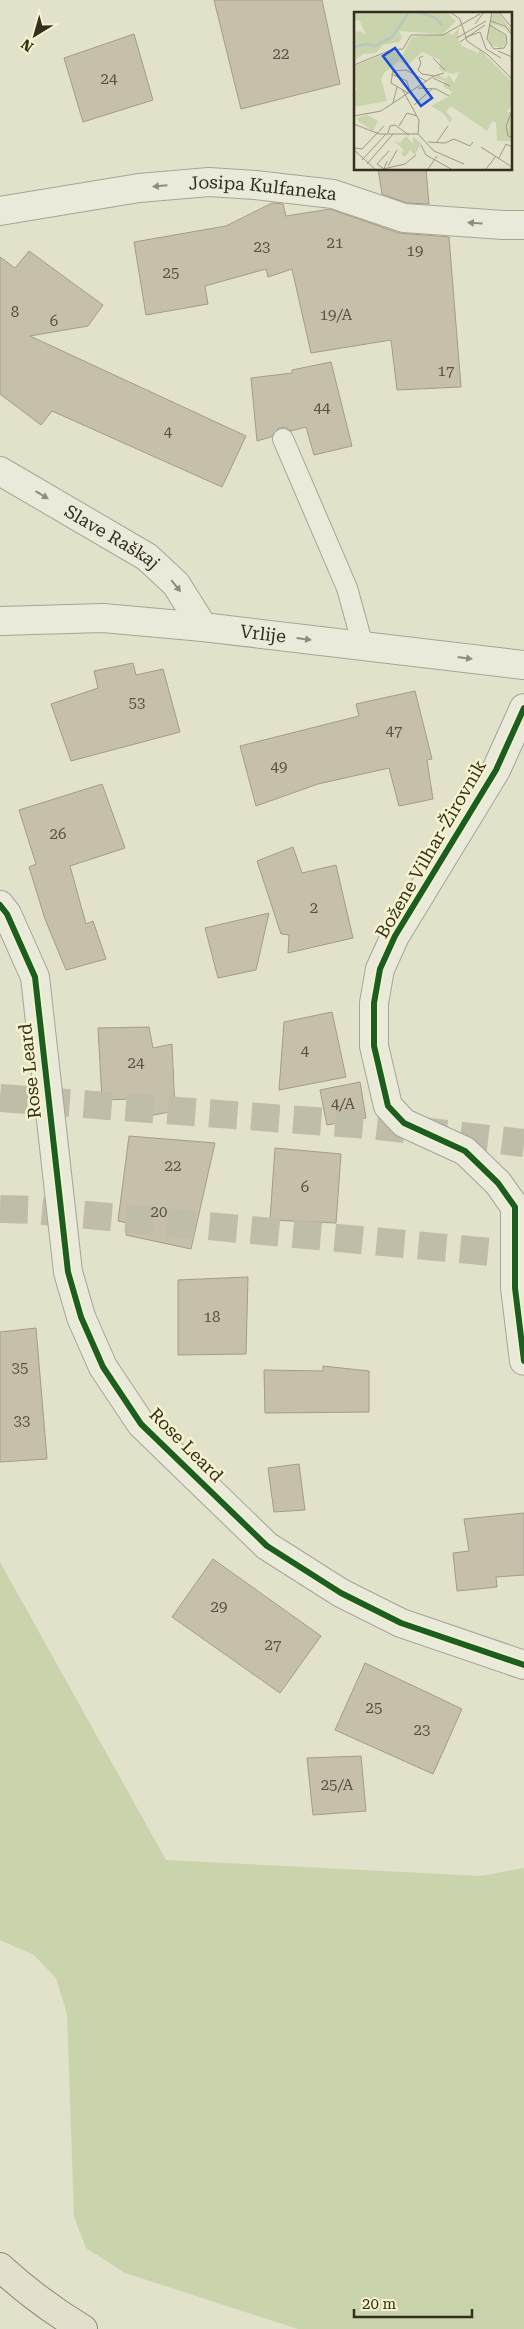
<svg xmlns="http://www.w3.org/2000/svg" width="524" height="2329" viewBox="0 0 524 2329" font-family="'Roboto Serif',serif">
  <style>
    .green { fill: #cad4ac }
    .building { fill: #c6c0ab; stroke: #a29c8a }
    .lines { fill: none; stroke-linecap: round; stroke-linejoin: round }
    .highway-tunnel { stroke: #bfbda7; stroke-width: 28; stroke-dasharray: 28 14; stroke-linecap: butt }
    .lane-casing { stroke: #a7a494; stroke-width: 22 }
    .street-casing { stroke: #a7a494; stroke-width: 30 }
    .primary-casing { stroke: #8c8a7a; stroke-width: 30 }
    .lane { stroke: #eaeadb; stroke-width: 20 }
    .street { stroke: #eaeadb; stroke-width: 28 }
    .primary { stroke: #e2e0cd; stroke-width: 28 }
    .cycleway-casing { stroke: #f4f3ce; stroke-width: 9 }
    .cycleway { stroke: #1b5e20; stroke-width: 6 }
    .oneway { fill: #908c7c }
    .labels { text-anchor: middle; stroke-width: 5; stroke-linejoin: round; paint-order: stroke }
    .number-label { font-size: 15px; fill: #595240 }
    .street-label { font-size: 18px; fill: #352e1c; stroke: #f4f3ce }
    .inset-river { fill: none; stroke: #b5c9c1; stroke-width: 2.5 }
    .inset-road { fill: none; stroke: #9d9984; stroke-width: 1 }
    .view { fill: #1d4ed8; fill-opacity: 0.15; stroke: #1d4ed8; stroke-width: 2.5 }
    .inset-edge { fill: none; stroke: #352e1c; stroke-width: 2.5 }
  </style>
  <rect width="100%" height="100%" fill="#e2e1ca"/>
  <path class="green" d="M0,1562L166,1860L481,1876L524,1868V2329H298L125,2273L86,2248L74,2217L67,2014L56,1978L34,1955L0,1940Z"/>
  <path class="building" d="M214,0H322L340,84L241,109Z
    M134,34L153,100L83,122L64,58Z
    M378,169H426L429,204L407,203L382,194Z
    M272,203L283,204L286,216L330,209L399,233L449,237L461,387L397,390L391,340L311,353L292,269L268,277L266,269L205,286L208,304L146,315L134,242L226,226Z
    M29,251L103,305L88,326L30,336L246,436L222,487L52,411L41,425L0,394V257L15,268Z
    M331,362L352,446L314,455L306,427L291,431L285,427L279,428L271,437L257,441L251,378L292,373V370Z
    M133,663L136,675L163,669L180,732L71,761L51,704L98,688L94,671Z
    M415,691L432,759L427,760L433,799L399,806L389,768L318,784L256,806L240,746L359,716L356,704Z
    M102,784L125,848L70,866L86,924L93,921L106,959L66,970L45,919L29,867L36,864L19,810Z
    M293,847L302,873L336,865L353,938L288,953L289,935L281,934L257,861Z
    M269,913L256,970L218,978L205,928Z
    M332,1012L346,1077L279,1090L284,1022Z
    M149,1027L153,1048L172,1044L175,1111L127,1120L131,1099L102,1100L98,1028Z
    M360,1082L366,1118L327,1125L320,1090Z
    M129,1136L215,1143L191,1249L126,1235L128,1223L118,1221Z
    M275,1148L341,1154L336,1223L270,1220Z
    M248,1277L246,1354L178,1355V1280Z
    M36,1328L47,1459L0,1462V1332Z
    M323,1366L369,1371V1412L265,1413L264,1370L323,1371Z
    M299,1464L305,1510L274,1512L268,1468Z
    M524,1513V1575L496,1577L497,1587L457,1591L453,1553L469,1551L464,1519Z
    M213,1559L321,1636L280,1693L172,1617Z
    M365,1663L462,1709L433,1774L335,1730Z
    M361,1756L366,1811L313,1815L307,1758Z"/>
  <g class="lines">
    <path class="highway-tunnel" d="M0,1098L369,1125L524,1143
      M0,1209L33,1210L524,1255"/>
    <defs>
      <path id="lane" d="M283,439L347,588L363,646"/>
      <g id="street">
        <path id="s1" d="M0,211L139,188L209,182L255,185L333,194L404,218L503,225H524"/>
        <path id="s2" d="M0,471L147,557L176,584L203,627"/>
        <path id="s3" d="M0,621L103,618L203,627L524,665"/>
        <path d="M524,708L496,770L395,936L380,969L374,1003V1046L388,1106L404,1123L465,1151L498,1183L515,1207V1288L524,1361"/>
        <path d="M0,905L7,914L35,977L68,1272L81,1317L103,1367L141,1424L267,1546L341,1593L401,1623L524,1665"/>
      </g>
      <path id="primary" d="M0,2267C26,2291 53,2311 83,2329"/>
    </defs>
    <use href="#lane" class="lane-casing"/>
    <use href="#street" class="street-casing"/>
    <use href="#primary" class="primary-casing"/>
    <use href="#lane" class="lane"/>
    <use href="#street" class="street"/>
    <use href="#primary" class="primary"/>
    <defs>
      <path id="cycleway" d="M524,708L496,770L395,936L380,969L374,1003V1046L388,1106L404,1123L465,1151L498,1183L515,1207V1288L524,1361
        M0,905L7,914L35,977L68,1272L81,1317L103,1367L141,1424L267,1546L341,1593L401,1623L524,1665"/>
    </defs>
    <use href="#cycleway" class="cycleway-casing"/>
    <use href="#cycleway" class="cycleway"/>
  </g>
  <defs><path id="oneway-solid" d="M-6-.8H1V-3.2L6.5 0L1 3.2V.8H-6Z" transform="scale(1.25)"/></defs>
  <g class="oneway">
    <use href="#oneway-solid" transform="translate(160 186) rotate(175)"/>
    <use href="#oneway-solid" transform="translate(475 223) rotate(-176)"/>
    <use href="#oneway-solid" transform="translate(42 495) rotate(31)"/>
    <use href="#oneway-solid" transform="translate(176 586) rotate(51)"/>
    <use href="#oneway-solid" transform="translate(304 639) rotate(7)"/>
    <use href="#oneway-solid" transform="translate(465 658) rotate(7)"/>
  </g>
  <g class="labels">
    <g class="number-label">
      <text x="281" y="59">22</text>
      <text x="109" y="84">24</text>
      <text x="335" y="248">21</text>
      <text x="262" y="252">23</text>
      <text x="415" y="256">19</text>
      <text x="171" y="278">25</text>
      <text x="15" y="317">8</text>
      <text x="336" y="320">19/A</text>
      <text x="54" y="326">6</text>
      <text x="446" y="376">17</text>
      <text x="322" y="413">44</text>
      <text x="168" y="437">4</text>
      <text x="137" y="708">53</text>
      <text x="394" y="736">47</text>
      <text x="279" y="772">49</text>
      <text x="58" y="839">26</text>
      <text x="314" y="913">2</text>
      <text x="305" y="1056">4</text>
      <text x="136" y="1068">24</text>
      <text x="343" y="1109">4/A</text>
      <text x="173" y="1171">22</text>
      <text x="305" y="1192">6</text>
      <text x="159" y="1217">20</text>
      <text x="212" y="1322">18</text>
      <text x="20" y="1373">35</text>
      <text x="22" y="1426">33</text>
      <text x="219" y="1612">29</text>
      <text x="273" y="1650">27</text>
      <text x="374" y="1713">25</text>
      <text x="422" y="1735">23</text>
      <text x="337" y="1790">25/A</text>
    </g>
    <g class="street-label">
      <text dy="6" stroke="none"><textPath href="#s1" startOffset="265">Josipa Kulfaneka</textPath></text>
      <text dy="6" stroke="none"><textPath href="#s2" startOffset="130">Slave Raškaj</textPath></text>
      <text dy="6" stroke="none"><textPath href="#s3" startOffset="264">Vrlije</textPath></text>
      <text transform="translate(431 849) rotate(-60)" y="6">Božene Vilhar-Žirovnik</text>
      <text transform="translate(30 1071) rotate(-96)" y="6">Rose Leard</text>
      <text transform="translate(186 1445) rotate(45)" y="6">Rose Leard</text>
    </g>
  </g>
  <g transform="translate(354 12)">
    <rect width="158" height="158" fill="#e2e1ca"/>
    <path d="M0,0H93L102,9L89,22L45,19L48,25L45,30L29,33L22,41L9,42L0,49V13L2,21L5,19L12,23L6,9L0,8ZM138,0H144L157,18V21L149,12L137,8L151,16L157,25L151,17L136,11L152,25V32L147,36L137,33L133,25ZM105,16L104,28L108,34L124,41L126,38L157,69V95L152,100H157V129H143L142,110H138L133,119L97,94L92,100L98,106L96,111L90,102L77,94L92,86L89,82L93,86L98,80L89,74L91,69L80,65L84,63L92,67L95,63L100,71L105,60L99,62L88,59L85,57L86,48L68,40L54,53L45,49L31,60L27,67L33,89L0,95V81L3,77L0,74V54L39,39L48,44L58,25L96,21L98,24ZM13,103L24,109L19,119L4,109L3,106ZM52,124L59,132V125L67,131L61,143L56,138L51,145L47,142L50,138L40,129L46,131Z" fill="#cad4ac"/>
    <path class="inset-river" d="M64,0L82,6L88,14M0,35L12,32L20,34L38,25L55,0"/>
    <path class="inset-road" d="M96,0L106,7L113,29L134,43L158,67M145,0L158,16M137,9L151,14L158,23M112,10L126,2M121,12L130,0M136,13L152,23L153,31L150,36L140,37L133,27L138,0M112,25L126,20L132,37L147,46M103,26L132,9M106,30L131,13M144,39L158,45M69,44L65,46L67,51L64,58L68,62L80,64M79,46L91,58M0,53L37,38L49,37L57,23H89L112,10M37,62L53,69L56,80M79,66L96,74M64,76L82,77L95,84M48,77L65,108L64,122M54,81L37,71L39,59L52,58L72,69M39,91L43,75M60,93L78,77M158,99L152,114L154,124L158,125M0,104L27,99L80,64L90,61M0,112L25,122H64L80,139L110,152M45,114L53,101L63,104M34,121L36,114L41,113L55,123M74,130L91,131L100,127L116,134L119,130M82,131L94,114M67,133L72,143L97,157M127,135L158,155M0,136L8,137L30,114M0,138L21,157M145,146L152,132L158,135M8,148L32,122M33,149L30,157L23,152L35,139M13,152L39,122M34,154L43,138M29,157L51,152L62,143M74,157L83,144M132,157L142,144"/>
    <path class="view" d="M41,36L78,86L67,94L29,44Z"/>
    <rect width="158" height="158" class="inset-edge"/>
  </g>
  <g transform="translate(35 35) rotate(217)" stroke="#f4f3ce" stroke-width="4" paint-order="stroke">
  <path d="M0-4L9 19L0 12L-9 19Z" fill="#352e1c"/>
  <text y="-8" font-size="14" font-weight="bold" text-anchor="middle" fill="#352e1c">N</text>
  </g>
  <path d="M354 2309v8h118v-8" fill="none" stroke="#352e1c" stroke-width="2.5"/>
  <text x="362" y="2309" font-size="15" fill="#352e1c" stroke="#f4f3ce" stroke-width="4" paint-order="stroke">20 m</text>
</svg>
